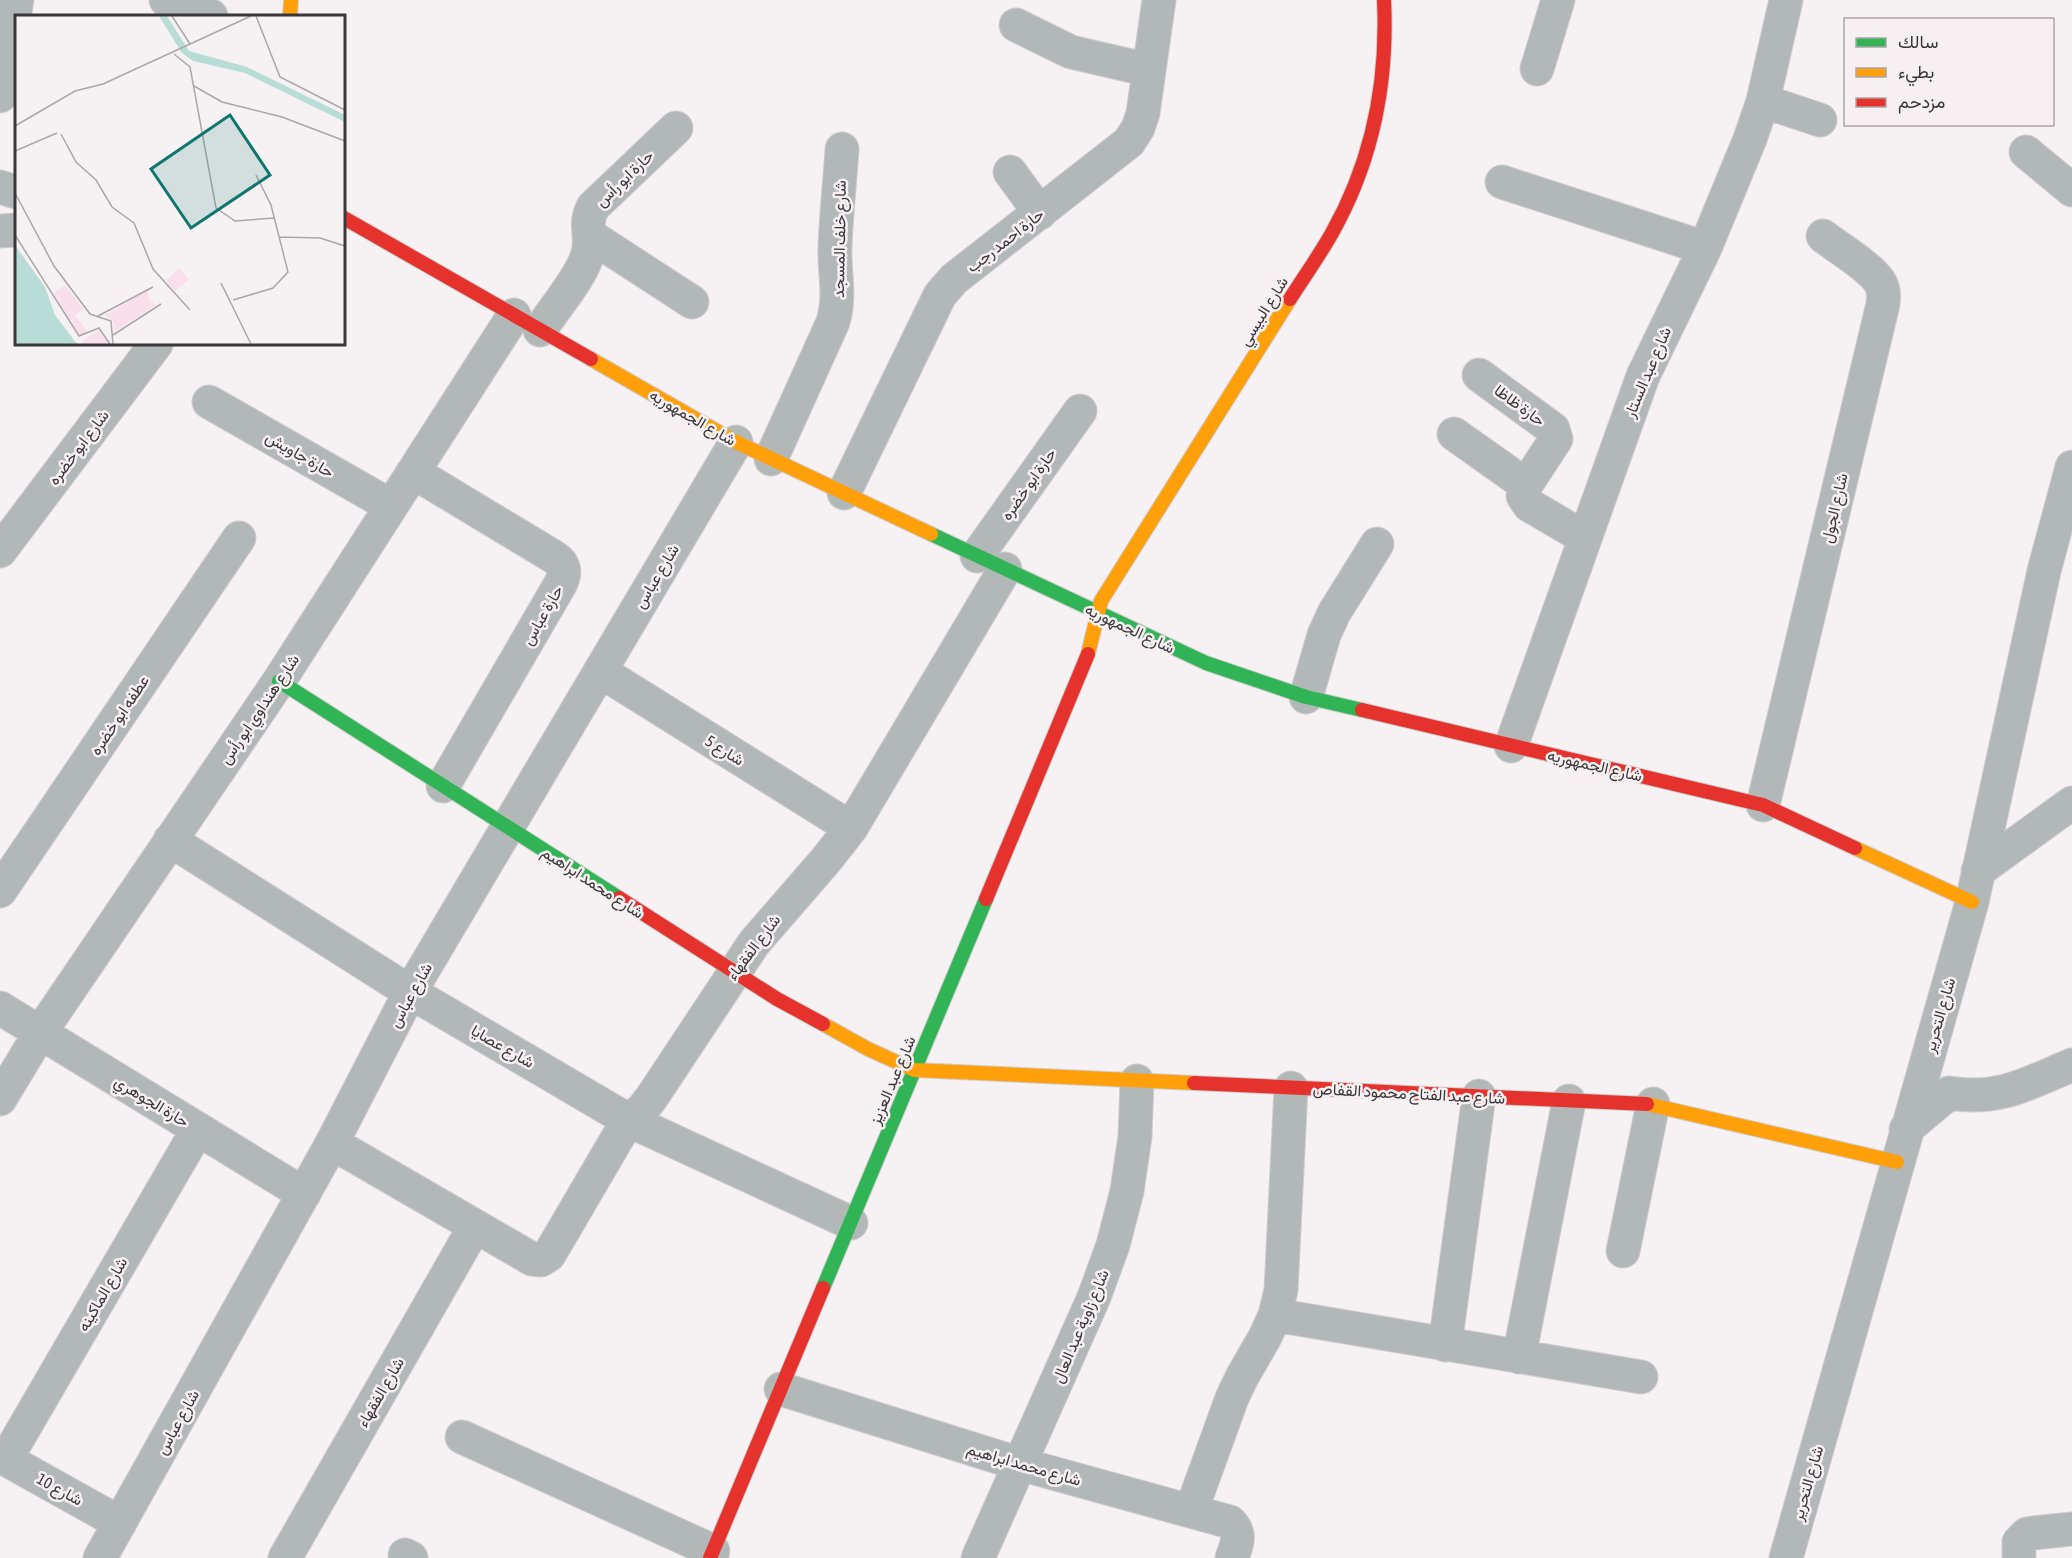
<svg xmlns="http://www.w3.org/2000/svg" width="2072" height="1558" viewBox="0 0 2072 1558" font-family="'Asap Condensed',Vazirmatn,sans-serif">
  <style>
    .lines { fill: none; stroke-linecap: round; stroke-linejoin: round }
    .street-casing { stroke: #d0cdce; stroke-width: 35 }
    .fast-casing { stroke: #d0cdce; stroke-width: 16 }
    .slow-casing { stroke: #d0cdce; stroke-width: 16 }
    .jam-casing { stroke: #d0cdce; stroke-width: 16 }
    .street { stroke: #b2b7b7; stroke-width: 33 }
    .fast { stroke: #30b455; stroke-width: 14 }
    .slow { stroke: #ff9f0a; stroke-width: 14 }
    .jam { stroke: #e5322d; stroke-width: 14 }
    .labels { text-anchor: middle; stroke-width: 5; stroke-linejoin: round; paint-order: stroke }
    .street-label { font-size: 16px; fill: #3a3738; stroke: #f7f0f3 }
    .inset-road { fill: none; stroke: #aba7a8; stroke-width: 1.5 }
    .view { fill: #0f766e; fill-opacity: 0.15; stroke: #0f766e; stroke-width: 3 }
    .inset-edge { fill: none; stroke: #3a3738; stroke-width: 3 }
  </style>
  <rect width="100%" height="100%" fill="#f6f1f3"/>
  <g class="lines">
    <defs>
      <path id="street" d="M166,0L211,16
        M1016,25L1071,52L1149,70
        M1537,69L1558,0
        M0,96L17,0
        M1763,101L1820,120
        M2026,152L2072,190
        M1010,172L1040,213
        M1502,182L1705,248
        M0,187L16,192
        M0,231L16,230
        M589,235L692,302
        M540,330C553,310 583,275 588,253C593,235 583,226 593,207L676,128
        M1479,375L1553,429L1556,439L1526,485L1523,496L1529,505L1585,538
        M209,402L391,506
        M1454,434L1526,485
        M771,459L833,322C841,295 834,274 835,248C836,215 840,182 842,149
        M413,472L554,557C565,564 566,572 561,583L443,786
        M844,493L940,295L954,279L1129,142L1138,128L1143,113L1159,0
        M0,551L156,344
        M977,556L1080,411
        M600,671L851,828
        M1306,697L1324,635L1334,613L1377,544
        M1511,746L1643,376L1705,248L1750,139L1763,101L1786,0
        M1763,805L1883,304C1884,295 1884,288 1879,281C1870,267 1837,247 1823,236
        M170,840L410,992L628,1120L851,1223
        M1978,871L2072,803
        M0,891L239,538
        M0,1008L304,1194
        M0,1099L40,1033L279,681L514,315
        M1906,1129L1949,1093C2000,1101 2026,1084 2072,1065
        M332,1143L532,1259L541,1260L549,1255L628,1120L642,1110L652,1097L754,943L826,860L851,828L1005,569
        M1623,1251L1653,1104
        M1275,1315L1641,1377
        M1445,1345L1479,1096
        M1519,1357L1569,1101
        M781,1389L1020,1464L1230,1522C1242,1534 1237,1544 1232,1558
        M462,1437L713,1551
        M0,1456L120,1523
        M6,1459L198,1129
        M1191,1511L1232,1398L1242,1377L1265,1337L1275,1315L1281,1290L1291,1088
        M405,1555L411,1558
        M100,1558L332,1143L410,992L736,442
        M285,1558L475,1226
        M978,1558L1094,1297L1113,1245L1127,1191L1135,1136L1137,1081
        M1786,1558L1972,902L2044,571L2072,467
        M2019,1558V1542L2027,1534L2033,1533L2072,1529"/>
      <path id="fast" d="M931,534L1206,663L1306,697L1362,710
        M279,681L619,898
        M823,1288L986,899"/>
      <path id="slow" d="M290,16L291,0
        M591,359L736,442L931,534
        M1088,654L1101,601L1290,299
        M1855,848L1972,902
        M823,1024L868,1049L914,1070L1194,1083
        M1647,1104L1897,1162"/>
      <path id="jam" d="M344,218L591,359
        M1290,299C1304,277 1319,256 1332,233C1372,162 1388,82 1384,0
        M1362,710L1763,805L1855,848
        M619,898L777,999L823,1024
        M986,899L1088,654
        M1194,1083L1647,1104
        M710,1558L823,1288"/>
    </defs>
    <use href="#street" class="street-casing"/>
    <use href="#fast" class="fast-casing"/>
    <use href="#slow" class="slow-casing"/>
    <use href="#jam" class="jam-casing"/>
    <use href="#street" class="street"/>
    <use href="#fast" class="fast"/>
    <use href="#slow" class="slow"/>
    <use href="#jam" class="jam"/>
  </g>
  <g class="labels">
    <g class="street-label">
      <text transform="translate(624 178) rotate(-44)" y="6">حارة ابو رأس</text>
      <text transform="translate(839 239) rotate(-89)" y="6">شارع خلف المسجد</text>
      <text transform="translate(1005 240) rotate(-38)" y="6">حارة احمد رجب</text>
      <text transform="translate(1263 311) rotate(-58)" y="6">شارع البيسي</text>
      <text transform="translate(1647 372) rotate(-67)" y="6">شارع عبد الستار</text>
      <text transform="translate(1520 405) rotate(36)" y="6">حارة ظاظا</text>
      <text transform="translate(693 417) rotate(30)" y="6">شارع الجمهوريه</text>
      <text transform="translate(78 447) rotate(-53)" y="6">شارع ابو خضره</text>
      <text transform="translate(300 454) rotate(30)" y="6">حارة جاويش</text>
      <text transform="translate(1028 484) rotate(-55)" y="6">حارة ابو خضره</text>
      <text transform="translate(1834 508) rotate(-77)" y="6">شارع الجول</text>
      <text transform="translate(656 576) rotate(-59)" y="6">شارع عباس</text>
      <text transform="translate(542 615) rotate(-60)" y="6">حارة عباس</text>
      <text transform="translate(1130 628) rotate(25)" y="6">شارع الجمهوريه</text>
      <text transform="translate(259 709) rotate(-56)" y="6">شارع هنداوي ابو رأس</text>
      <text transform="translate(119 715) rotate(-56)" y="6">عطفه ابو خضره</text>
      <text transform="translate(725 750) rotate(32)" y="6">شارع 5</text>
      <text transform="translate(1595 765) rotate(13)" y="6">شارع الجمهوريه</text>
      <text transform="translate(593 882) rotate(33)" y="6">شارع محمد ابراهيم</text>
      <text transform="translate(753 947) rotate(-53)" y="6">شارع الفقهاء</text>
      <text transform="translate(410 995) rotate(-61)" y="6">شارع عباس</text>
      <text transform="translate(1939 1015) rotate(-74)" y="6">شارع التحرير</text>
      <text transform="translate(503 1046) rotate(30)" y="6">شارع عصايا</text>
      <text transform="translate(892 1080) rotate(-67)" y="6">شارع عبد العزيز</text>
      <text transform="translate(1409 1093) rotate(3)" y="6">شارع عبد الفتاح محمود القفاص</text>
      <text transform="translate(152 1101) rotate(31)" y="6">حارة الجوهري</text>
      <text transform="translate(102 1294) rotate(-60)" y="6">شارع الماكينه</text>
      <text transform="translate(1080 1326) rotate(-67)" y="6">شارع زاوية عبد العال</text>
      <text transform="translate(380 1392) rotate(-60)" y="6">شارع الفقهاء</text>
      <text transform="translate(177 1422) rotate(-61)" y="6">شارع عباس</text>
      <text transform="translate(1024 1464) rotate(16)" y="6">شارع محمد ابراهيم</text>
      <text transform="translate(1807 1483) rotate(-74)" y="6">شارع التحرير</text>
      <text transform="translate(60 1489) rotate(29)" y="6">شارع 10</text>
    </g>
  </g>
  <g transform="translate(15 15)">
    <rect width="330" height="330" fill="#f6f1f3"/>
    <path d="M164,253L174,264L160,276L151,266ZM50,270L68,294L60,300L73,317L65,321L56,308L60,305H54L39,278ZM133,275L134,285L141,290L100,316L98,306L90,300ZM84,315L94,329H69L67,326Z" fill="#f8dfea"/>
    <path d="M144,1H152L174,36L232,52L330,100V107L230,58L178,46L167,38ZM0,230L30,272L40,300L62,329H0Z" fill="#b8ddd6"/>
    <path class="inset-road" d="M157,1L175,29M241,1L265,62L330,95M159,39L175,52L201,193L220,206L259,203M179,71L207,87L267,102L330,126M0,111L60,76L88,69L236,1M46,119L61,147L81,165L97,192L119,208L138,254L175,295M0,136L42,118M0,178L39,251L75,299L96,306L98,329M0,220L64,321L84,313L95,329M264,222L305,223L330,231M206,268L236,329M218,285L258,273L273,257L256,190L241,160M83,301L138,272M98,320L146,289"/>
    <path class="view" d="M215,100L255,160L176,213L136,154Z"/>
    <rect width="330" height="330" class="inset-edge"/>
  </g>
  <rect x="1844" y="18" width="210" height="108" fill="#f7f0f3" stroke="#aba6a8" stroke-width="1.5"/>
  <rect x="1856" y="38" width="30" height="9" fill="#30b455" stroke="#aba6a8" stroke-width="1.5"/>
  <text x="1898" y="48" font-size="18" fill="#3a3738">سالك</text>
  <rect x="1856" y="68" width="30" height="9" fill="#ff9f0a" stroke="#aba6a8" stroke-width="1.5"/>
  <text x="1898" y="78" font-size="18" fill="#3a3738">بطيء</text>
  <rect x="1856" y="98" width="30" height="9" fill="#e5322d" stroke="#aba6a8" stroke-width="1.5"/>
  <text x="1898" y="108" font-size="18" fill="#3a3738">مزدحم</text>
</svg>
